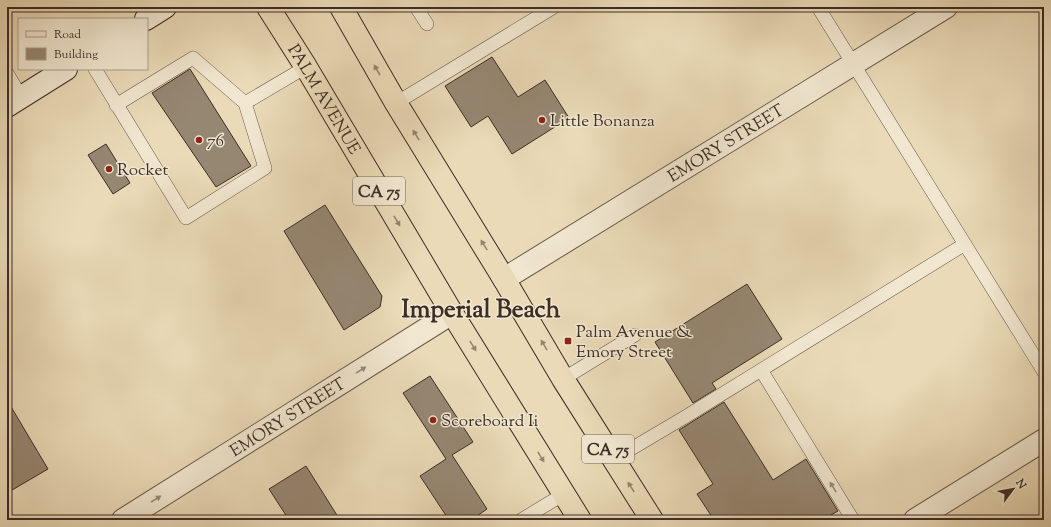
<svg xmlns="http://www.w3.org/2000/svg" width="1051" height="527" viewBox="0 0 1051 527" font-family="'Sorts Mill Goudy',serif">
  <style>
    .building { fill: #968772; stroke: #3c2d27 }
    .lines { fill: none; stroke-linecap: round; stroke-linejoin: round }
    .lane-casing { stroke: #68584b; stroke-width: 14 }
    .street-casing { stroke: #68584b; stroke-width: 24 }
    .secondary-casing { stroke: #3c2d27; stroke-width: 24 }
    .highway-casing { stroke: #3c2d27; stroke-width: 24 }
    .lane { stroke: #f1e7d0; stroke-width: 13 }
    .street { stroke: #f1e7d0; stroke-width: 22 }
    .secondary { stroke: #f1e7d0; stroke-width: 22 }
    .highway { stroke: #eadab7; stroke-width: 22 }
    .oneway { fill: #93846f }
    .oneway2 { fill: #968a7c }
    .poi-dot { fill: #8f2418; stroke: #f1e7d0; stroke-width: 1.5 }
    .labels { text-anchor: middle; stroke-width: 3; stroke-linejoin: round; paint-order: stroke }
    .shield { fill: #f1e7d0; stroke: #72655a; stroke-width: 1 }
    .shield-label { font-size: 16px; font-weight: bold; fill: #3c2d27 }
    .street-label { font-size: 17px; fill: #3c2d27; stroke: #f1e7d0 }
    .poi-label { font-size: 17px; fill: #3c2d27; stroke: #f1e7d0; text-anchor: start }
    .town-label { font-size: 25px; font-weight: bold; fill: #3c2d27; stroke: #f1e7d0 }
  </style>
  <rect width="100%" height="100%" fill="#eadab7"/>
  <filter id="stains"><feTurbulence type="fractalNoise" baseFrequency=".005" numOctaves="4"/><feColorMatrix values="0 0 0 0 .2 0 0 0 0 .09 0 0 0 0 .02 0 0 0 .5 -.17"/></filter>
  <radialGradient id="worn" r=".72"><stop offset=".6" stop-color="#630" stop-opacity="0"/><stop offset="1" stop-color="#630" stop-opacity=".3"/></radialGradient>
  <path class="building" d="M492,57L518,97L545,80L569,118L512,154L488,116L471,127L445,86Z
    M190,69L251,166L216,187L152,93Z
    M106,144L130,183L113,194L88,155Z
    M325,205L382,296L380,307L344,330L284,231Z
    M747,284L782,339L712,383L716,389L693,403L655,342Z
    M430,376L473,442L452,455L487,509L471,520H449L420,476L446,459L403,393Z
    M7,400L48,469L7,493Z
    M724,402L773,480L806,459L838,511L822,520H714L697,494L713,484L679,430Z
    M306,466L340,520H289L269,489Z"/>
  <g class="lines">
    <defs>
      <path id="lane" d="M416,7L427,24
        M818,7L1044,372
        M95,69L186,218L265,168L245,103L306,67
        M7,73L21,97
        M396,103L554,7
        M116,105L193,58L245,103
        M761,370L853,520
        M563,379L635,335
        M614,459L685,417L965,244
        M521,520L564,494"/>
      <g id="street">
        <path id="s1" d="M504,279L946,7"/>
        <path id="s2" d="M123,520L452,313"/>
        <path d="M915,520L1044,440"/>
      </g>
      <path id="secondary" d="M146,19L165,7
        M7,106L66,69"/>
      <g id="highway">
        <path id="s3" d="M268,7L306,67L452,313L580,520"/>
        <path d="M341,7L396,103L504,279L563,379L652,520"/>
      </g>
    </defs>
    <use href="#lane" class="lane-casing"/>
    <use href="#street" class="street-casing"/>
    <use href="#secondary" class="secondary-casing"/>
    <use href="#highway" class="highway-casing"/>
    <use href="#lane" class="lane"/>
    <use href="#street" class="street"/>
    <use href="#secondary" class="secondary"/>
    <use href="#highway" class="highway"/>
  </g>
  <defs><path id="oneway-solid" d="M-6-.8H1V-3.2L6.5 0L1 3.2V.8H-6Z"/></defs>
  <g class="oneway">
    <use href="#oneway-solid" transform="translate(377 70) rotate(-120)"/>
    <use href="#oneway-solid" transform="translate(416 135) rotate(-122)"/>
    <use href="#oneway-solid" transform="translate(397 221) rotate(59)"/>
    <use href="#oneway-solid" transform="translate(484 245) rotate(-122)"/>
    <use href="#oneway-solid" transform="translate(544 345) rotate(-121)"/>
    <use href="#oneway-solid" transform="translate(473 346) rotate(58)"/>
    <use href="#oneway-solid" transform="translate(541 457) rotate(58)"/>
    <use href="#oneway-solid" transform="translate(631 487) rotate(-122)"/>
  </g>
  <g class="oneway2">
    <use href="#oneway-solid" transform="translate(361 370) rotate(-32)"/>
    <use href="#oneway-solid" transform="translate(833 487) rotate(-122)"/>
    <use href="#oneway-solid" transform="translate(156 499) rotate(-32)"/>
  </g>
  <g class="poi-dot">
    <circle cx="542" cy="120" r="4"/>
    <circle cx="199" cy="140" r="4"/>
    <circle cx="109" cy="169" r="4"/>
    <rect x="564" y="337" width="8" height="8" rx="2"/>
    <circle cx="433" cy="420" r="4"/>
  </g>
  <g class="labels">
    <g class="shield">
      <rect x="353" y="177" width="52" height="28" rx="3"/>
      <rect x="582" y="435" width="52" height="28" rx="3"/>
    </g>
    <g class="shield-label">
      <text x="379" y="197">CA 75</text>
      <text x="608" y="455">CA 75</text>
    </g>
    <g class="street-label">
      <text dy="6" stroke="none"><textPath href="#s3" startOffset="108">PALM AVENUE</textPath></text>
      <text dy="6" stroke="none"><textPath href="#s1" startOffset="260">EMORY STREET</textPath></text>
      <text dy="6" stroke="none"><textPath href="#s2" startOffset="194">EMORY STREET</textPath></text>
    </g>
    <g class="poi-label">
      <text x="550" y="126">Little Bonanza</text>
      <text x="207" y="146">76</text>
      <text x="117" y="175">Rocket</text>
      <text x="576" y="337">Palm Avenue &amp;<tspan x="576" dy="20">Emory Street</tspan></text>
      <text x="441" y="426">Scoreboard Ii</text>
    </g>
    <g class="town-label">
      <text x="481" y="317">Imperial Beach</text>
    </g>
  </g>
  <rect width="1051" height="527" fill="none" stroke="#eadab7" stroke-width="24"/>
  <rect x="8" y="8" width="1035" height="511" fill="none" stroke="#3c2d27" stroke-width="2"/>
  <rect x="12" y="12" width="1027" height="503" fill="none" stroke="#3c2d27"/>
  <rect x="18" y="18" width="130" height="52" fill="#f1e7d0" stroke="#a99d8c"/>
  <rect x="26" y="31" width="20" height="6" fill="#f1e7d0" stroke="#a99d8c"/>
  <text x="54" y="38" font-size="12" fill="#3c2d27">Road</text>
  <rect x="26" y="48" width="20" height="12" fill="#968772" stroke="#a99d8c"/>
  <text x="54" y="58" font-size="12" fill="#3c2d27">Building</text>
  <g transform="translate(1013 489) rotate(58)" stroke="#f1e7d0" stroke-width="3" paint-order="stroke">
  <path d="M0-3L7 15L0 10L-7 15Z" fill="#3c2d27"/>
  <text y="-6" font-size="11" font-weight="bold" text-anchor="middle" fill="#3c2d27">N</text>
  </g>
  <rect width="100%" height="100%" filter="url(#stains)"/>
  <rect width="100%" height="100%" fill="url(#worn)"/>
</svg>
